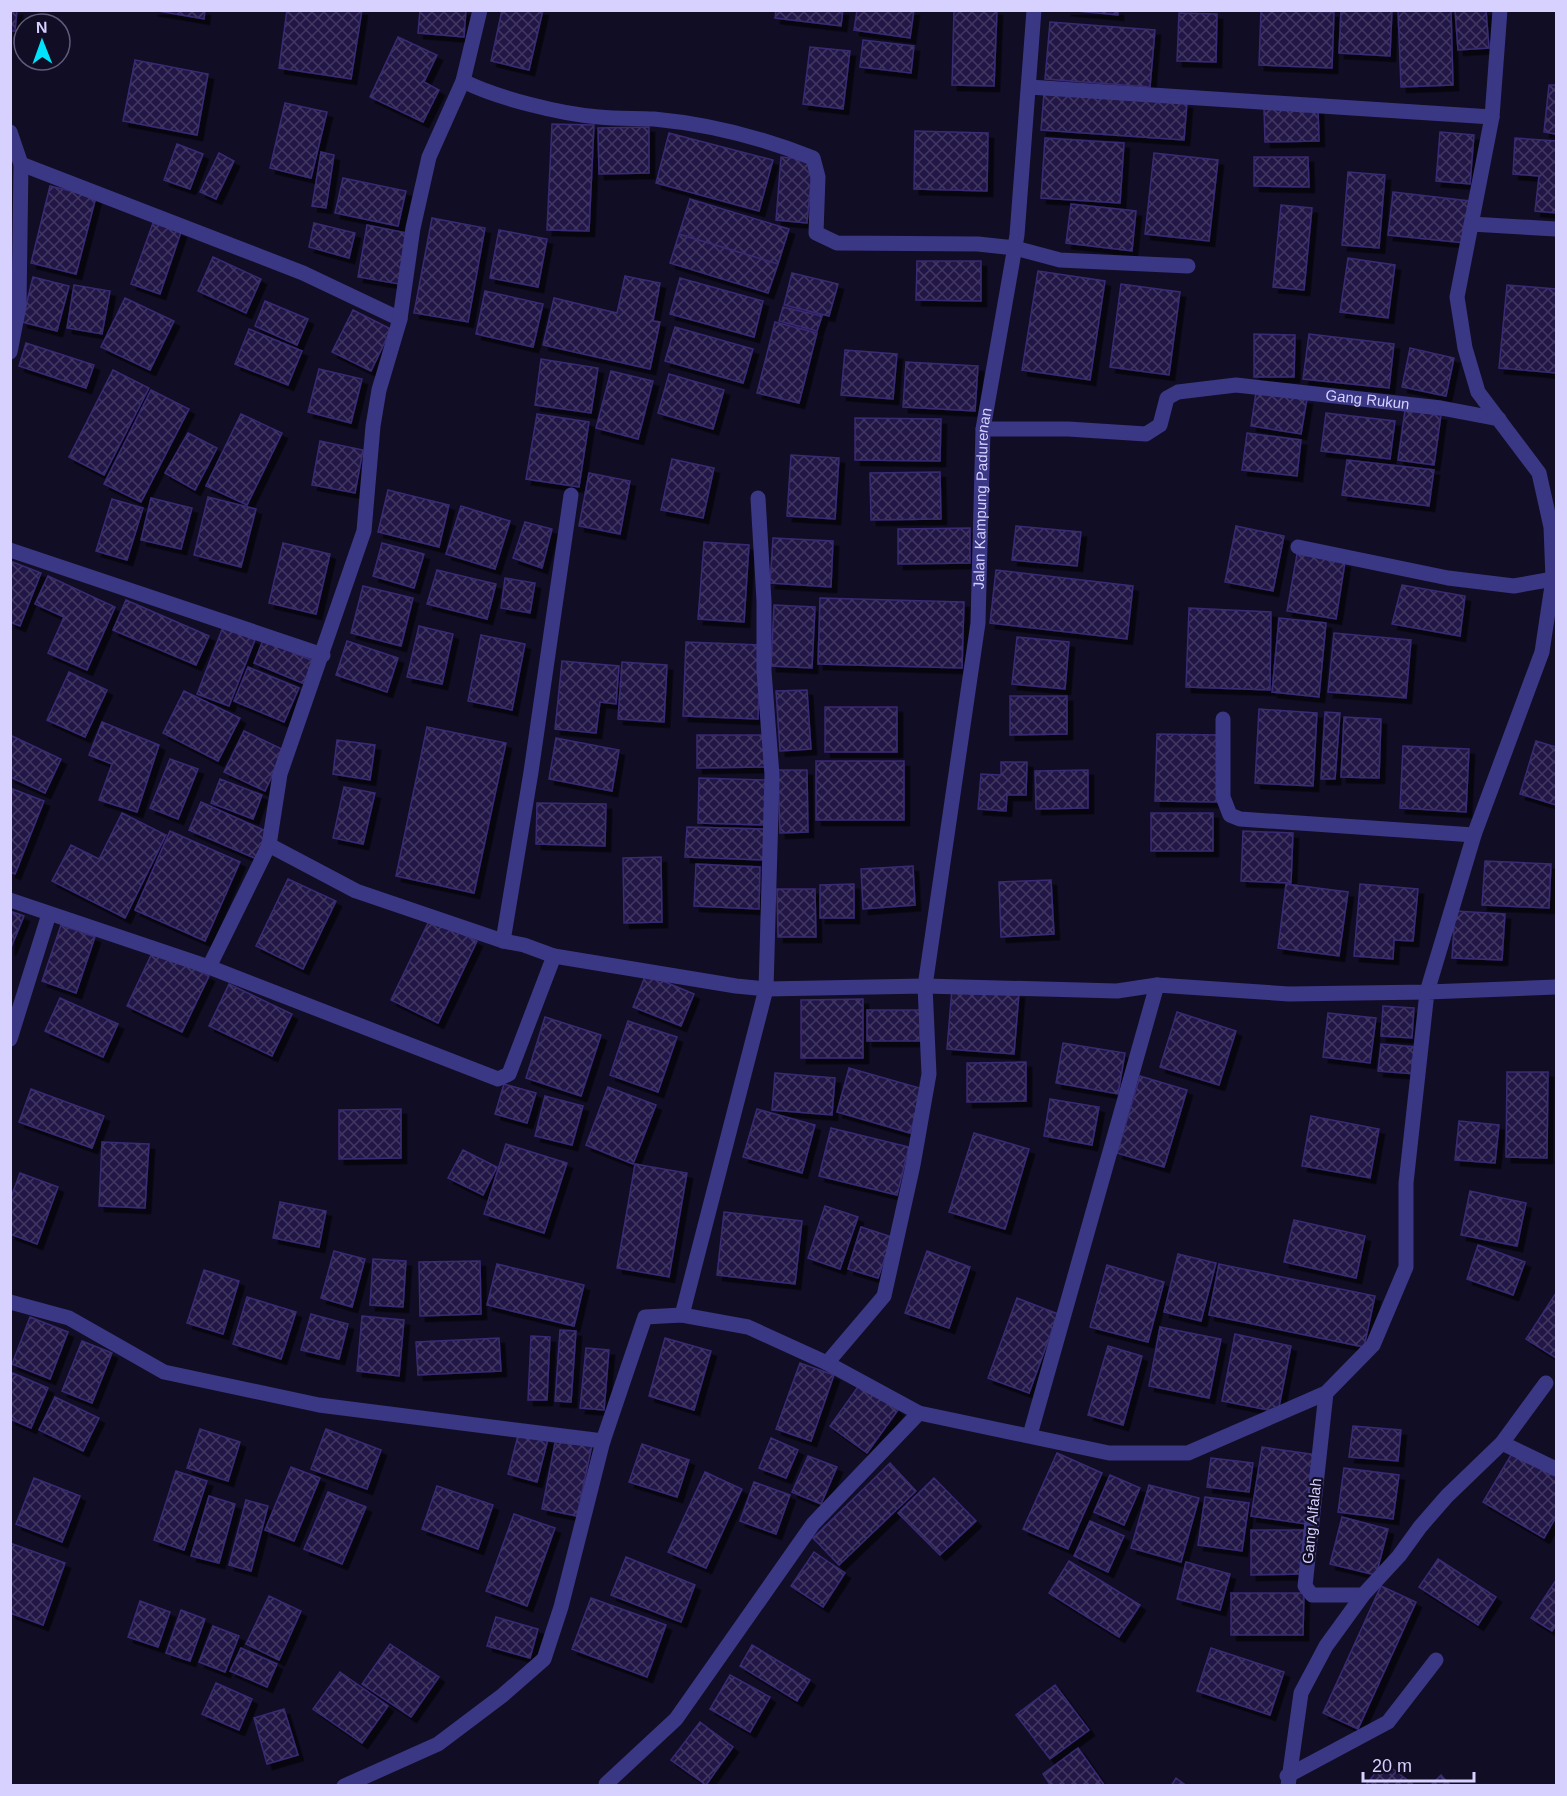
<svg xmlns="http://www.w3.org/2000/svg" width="1567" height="1796" viewBox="0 0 1567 1796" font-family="Arial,sans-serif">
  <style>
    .building { fill: url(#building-cross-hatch); stroke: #392a73; stroke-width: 1.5; filter: url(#shadow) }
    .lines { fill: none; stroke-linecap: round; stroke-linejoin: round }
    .minor { stroke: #3a3785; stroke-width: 15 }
    .labels { text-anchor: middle; stroke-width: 4.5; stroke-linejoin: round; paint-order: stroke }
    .street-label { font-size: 15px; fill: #d6d1ff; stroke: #110d24 }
  </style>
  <defs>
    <pattern id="building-cross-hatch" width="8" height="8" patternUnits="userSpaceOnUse" patternTransform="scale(1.5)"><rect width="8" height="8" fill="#221946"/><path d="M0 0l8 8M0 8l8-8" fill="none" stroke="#413962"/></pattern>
    <filter id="shadow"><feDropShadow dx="5.5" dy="5.5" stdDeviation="0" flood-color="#0009"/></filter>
  </defs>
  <rect width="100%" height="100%" fill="#110d24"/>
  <path class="building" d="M10,10H17L15,31H10Z
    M152,10H205L204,19Z
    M287,10H362L351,79L279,68Z
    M420,10H466L464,37L418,33Z
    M502,10H543L529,70L491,61Z
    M776,10H843L841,26L775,18Z
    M857,10H914L910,38L854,30Z
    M954,10H997L994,86L952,85Z
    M1065,10H1118V15Z
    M1261,10L1334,12L1332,68L1259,65Z
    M1341,10H1392L1390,56L1339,53Z
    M1398,10H1451L1453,85L1401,87Z
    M1455,10H1486L1489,48L1458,50Z
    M1179,13L1217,14L1216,62L1177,61Z
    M1050,22L1155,30L1150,87L1045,79Z
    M398,37L437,55L424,82L439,90L423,122L370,97Z
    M863,40L914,46L911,73L860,67Z
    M810,47L850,51L843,109L803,104Z
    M135,60L208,74L197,135L123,121Z
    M1549,85H1556V134L1544,132Z
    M1044,93L1187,103L1184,140L1041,130Z
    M285,103L327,112L311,178L270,168Z
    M1318,108L1319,141L1265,142L1264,109Z
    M552,124L594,125L589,231L547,230Z
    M649,127V173L599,174L598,128Z
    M915,131L988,133L987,191L914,189Z
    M1440,132L1474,135L1470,184L1436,181Z
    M669,133L773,160L759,211L656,183Z
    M1045,138L1124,143L1120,203L1041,198Z
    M1515,138L1556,141V213L1535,211L1539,176L1513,174Z
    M177,144L203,154L190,189L164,180Z
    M321,152L334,155L326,208L312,206Z
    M219,153L234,161L216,199L200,192Z
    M1154,153L1218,160L1209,241L1145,234Z
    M781,157L813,160L807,223L776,220Z
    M1254,157H1308L1309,187L1254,186Z
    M1348,172L1385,175L1379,248L1342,245Z
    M343,178L406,191L398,226L335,213Z
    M50,186L96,197L76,274L31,263Z
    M1393,192L1470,201L1465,243L1388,235Z
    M690,199L789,229L778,264L679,234Z
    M1071,204L1136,211L1132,251L1066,243Z
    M1281,205L1312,208L1304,290L1273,287Z
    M432,218L485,228L468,322L414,313Z
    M153,223L181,232L160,294L131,284Z
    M314,223L355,233L349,258L309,247Z
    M367,225L407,233L399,284L358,277Z
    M499,230L547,239L538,287L490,278Z
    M679,234L778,264L768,293L670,263Z
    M213,257L261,279L246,313L198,291Z
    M1348,258L1395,265L1388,318L1340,312Z
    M917,261H981V301L916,300Z
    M1038,271L1105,281L1090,380L1022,370Z
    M792,273L838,284L829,316L784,305Z
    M625,276L660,283L653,321L660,322L650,369L543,345L554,298L617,313Z
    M33,277L69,286L57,331L22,322Z
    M680,278L763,301L754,337L670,314Z
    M1121,284L1180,292L1169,375L1110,367Z
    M74,285L110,291L102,334L67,328Z
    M1507,285L1556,289V373L1499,368Z
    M485,291L543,304L533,347L476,334Z
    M125,298L174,321L150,370L101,347Z
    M265,301L308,319L297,345L255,326Z
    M783,307L822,316L817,331L779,321Z
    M353,310L391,329L371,371L332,352Z
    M775,322L817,333L799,403L757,393Z
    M675,327L753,349L743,383L665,361Z
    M249,329L302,351L288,385L235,364Z
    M1254,334L1295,335L1294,377H1254Z
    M1309,334L1394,344L1389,388L1303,379Z
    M26,343L94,365L86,388L19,366Z
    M1410,348L1454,358L1446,396L1402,387Z
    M845,350L897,354L893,399L841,395Z
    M541,359L598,368L591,413L535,405Z
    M906,362L978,366L975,411L903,407Z
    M319,369L362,379L351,423L308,412Z
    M113,370L149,388L104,475L69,457Z
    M611,371L653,381L638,439L596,428Z
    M669,374L724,390L713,429L658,413Z
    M151,390L189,409L141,502L104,484Z
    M1256,392L1307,399L1301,434L1251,426Z
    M1405,410L1441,415L1434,465L1398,460Z
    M1326,413L1395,421L1390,459L1321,451Z
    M241,414L282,433L247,505L206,486Z
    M537,414L589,422L579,487L526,479Z
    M855,418L941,419L940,461L855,460Z
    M188,433L217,448L195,490L165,473Z
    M1247,433L1301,440L1297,476L1242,470Z
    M320,441L363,450L355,493L312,485Z
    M791,455L839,458L835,519L787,516Z
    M672,459L714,468L703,518L661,510Z
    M1347,460L1434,470L1429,506L1342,495Z
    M940,472L941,519L871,520L870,473Z
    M589,473L630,481L620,534L579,526Z
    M388,490L449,505L439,547L378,532Z
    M208,497L256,509L241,567L194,555Z
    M151,498L192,508L181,549L141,540Z
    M112,499L143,508L127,560L96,551Z
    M461,506L510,521L495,569L446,554Z
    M525,522L552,529L542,568L513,558Z
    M1016,526L1081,532L1077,566L1012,560Z
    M1236,526L1284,536L1273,591L1225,582Z
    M970,528V563L898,564V529Z
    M773,538L833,541L831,587L770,583Z
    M704,542L749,545L744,622L698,619Z
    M283,543L330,554L316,614L269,603Z
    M382,543L424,554L414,588L373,576Z
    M1297,554L1345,562L1336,619L1287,611Z
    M10,561L41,573L20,626L10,622Z
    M437,570L496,584L487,619L427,604Z
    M996,570L1133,586L1127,639L990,623Z
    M48,576L115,607L87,670L48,653L64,617L35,604Z
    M505,578L535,583L530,613L501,608Z
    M1402,585L1465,596L1460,636L1392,624Z
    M363,586L413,598L401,646L351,633Z
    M820,598L964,602L962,668L818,664Z
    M126,600L209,636L196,665L113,630Z
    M774,605L815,607L812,668L771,666Z
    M1189,608L1271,612L1270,690L1186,687Z
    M1279,618L1326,623L1319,697L1272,692Z
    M419,626L453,634L442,684L407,677Z
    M223,627L255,640L229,706L197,694Z
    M1334,633L1411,640L1406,698L1328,692Z
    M481,635L525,644L512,710L468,701Z
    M1017,637L1069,642L1065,689L1012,684Z
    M263,640L316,662L307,685L254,663Z
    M347,641L398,658L387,692L336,675Z
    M686,642L761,645L758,719L683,716Z
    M562,661L619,666L616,704L600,702L596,733L555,729Z
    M622,662L667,665L664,722L618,719Z
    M248,667L299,688L284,722L234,701Z
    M69,672L107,690L85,737L47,720Z
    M807,690L811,749L780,751L776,691Z
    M184,691L240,718L218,761L163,733Z
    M1010,696H1067V734L1010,735Z
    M825,707H897V752H825Z
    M1259,709L1317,713L1313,786L1255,783Z
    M1325,712L1340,713L1335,779H1321Z
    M1344,717L1381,719L1379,778L1341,777Z
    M102,722L159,745L137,812L99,800L112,764L89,755Z
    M427,727L506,743L474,893L396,876Z
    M244,731L284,750L265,791L224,772Z
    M1157,734L1220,735L1219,802L1155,801Z
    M10,735L61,759L45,793L10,777Z
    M697,735H766L765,767L697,768Z
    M556,738L619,750L612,791L549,779Z
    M337,740L375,745L370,780L333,774Z
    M1536,741L1556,747V805L1520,794Z
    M1403,746L1469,749L1466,812L1400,808Z
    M170,759L198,769L178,819L150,808Z
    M816,761H904V820H816Z
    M1001,762H1027L1026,795H1007L1006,811L978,809L981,774L1001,775Z
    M778,770H807L808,832L780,833Z
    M1088,770V808L1036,809L1035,771Z
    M699,778L767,780L765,825L698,823Z
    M220,779L262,795L253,819L211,803Z
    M344,787L375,793L363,844L333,838Z
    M10,788L44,801L15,874L10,872Z
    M201,802L268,832L257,859L189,830Z
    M537,803L606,804L605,846L536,844Z
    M122,813L166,835L125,918L52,881L71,845L99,859Z
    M1151,813H1213V851H1151Z
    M687,827L765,829V860L685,857Z
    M170,831L240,862L205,941L135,910Z
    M1243,831L1293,833L1291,883L1241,881Z
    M661,857L662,922L624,923L623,858Z
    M1485,861L1551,864L1549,908L1482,905Z
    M696,864L760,867L759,909L694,906Z
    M913,866L915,905L863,909L861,869Z
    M288,879L336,901L303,969L256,946Z
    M1051,880L1054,934L1001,937L999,882Z
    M854,884V918H820V885Z
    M1286,884L1348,892L1339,956L1278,948Z
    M1360,884L1418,889L1413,941L1394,940L1393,959L1354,956Z
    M777,889H815L816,937H778Z
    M10,911L24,916L10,950Z
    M1455,911L1505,914L1502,960L1452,958Z
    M430,919L477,941L438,1023L391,1000Z
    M61,925L95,937L76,993L42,981Z
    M154,949L209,976L182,1032L127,1006Z
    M646,974L694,994L681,1026L633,1007Z
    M229,984L292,1014L272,1056L209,1026Z
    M952,988L1019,993L1014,1054L947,1049Z
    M60,998L118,1024L103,1057L45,1031Z
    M863,999V1058H801V1000Z
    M1383,1006L1414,1008L1412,1038L1381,1036Z
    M867,1010H920V1041H867Z
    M1177,1012L1236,1031L1219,1085L1160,1067Z
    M1328,1013L1376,1018L1370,1063L1323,1057Z
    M545,1017L601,1035L581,1096L526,1078Z
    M628,1021L677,1037L658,1092L610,1075Z
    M1063,1043L1125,1053L1118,1094L1056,1083Z
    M1381,1044L1417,1047L1415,1074L1378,1071Z
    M1026,1062V1101L967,1102V1063Z
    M849,1068L923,1089L910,1133L837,1112Z
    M1507,1072H1548L1547,1158L1506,1157Z
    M775,1073L835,1078L832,1115L772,1110Z
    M1140,1076L1187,1090L1164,1167L1117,1153Z
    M504,1084L536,1093L527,1123L495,1114Z
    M608,1087L656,1105L633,1164L586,1145Z
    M31,1089L104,1116L92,1148L19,1122Z
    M545,1096L583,1106L572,1145L535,1136Z
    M1050,1099L1099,1107L1092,1145L1044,1136Z
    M401,1109V1158L339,1159V1110Z
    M757,1109L815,1125L802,1173L743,1157Z
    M1311,1116L1379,1129L1370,1178L1302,1166Z
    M1459,1121L1499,1125L1495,1163L1455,1160Z
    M831,1128L909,1147L897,1195L819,1176Z
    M974,1133L1029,1149L1005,1229L949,1212Z
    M102,1142L149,1144L145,1208L99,1206Z
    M506,1144L567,1163L544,1233L484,1214Z
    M463,1150L497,1167L483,1195L448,1178Z
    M635,1164L687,1173L669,1277L617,1268Z
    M20,1173L58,1187L37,1244L10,1234V1200Z
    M1470,1191L1526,1203L1517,1246L1461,1235Z
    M280,1202L326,1211L319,1247L273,1238Z
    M825,1206L858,1217L840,1269L808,1258Z
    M724,1212L802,1221L795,1284L717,1275Z
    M1294,1220L1365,1236L1356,1278L1284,1262Z
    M861,1227L892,1237L878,1278L848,1269Z
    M1478,1245L1525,1262L1513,1295L1467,1279Z
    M334,1251L365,1259L352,1307L321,1298Z
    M927,1251L970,1267L949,1328L905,1313Z
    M1178,1254L1216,1263L1201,1321L1164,1312Z
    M373,1259L406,1261L403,1307L370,1305Z
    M480,1261L481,1314L420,1316L419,1262Z
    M497,1264L584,1285L574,1326L487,1305Z
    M1219,1264L1375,1296L1364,1347L1209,1315Z
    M1107,1265L1164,1282L1148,1342L1090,1327Z
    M204,1270L239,1281L223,1334L187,1323Z
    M1556,1293V1358L1526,1339Z
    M247,1297L296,1312L281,1359L233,1344Z
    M1017,1298L1058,1314L1029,1393L988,1378Z
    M311,1314L348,1324L339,1359L301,1350Z
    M362,1316L404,1320L399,1376L357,1371Z
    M30,1317L68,1332L50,1379L12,1364Z
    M1160,1327L1221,1339L1209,1398L1149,1386Z
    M560,1330L576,1331L571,1402L555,1401Z
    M1235,1334L1291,1346L1278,1412L1222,1401Z
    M531,1336L550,1337L547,1400H528Z
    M499,1338L501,1371L418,1375L416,1342Z
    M665,1338L711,1351L694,1410L649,1396Z
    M82,1341L112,1353L92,1403L62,1391Z
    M1108,1346L1142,1356L1123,1425L1088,1415Z
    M586,1348L609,1350L604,1410L580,1408Z
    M800,1363L834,1375L811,1441L776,1429Z
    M13,1373L48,1388L31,1428L10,1419V1379Z
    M860,1384L898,1410L867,1453L830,1426Z
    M55,1397L99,1418L83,1451L39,1430Z
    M1353,1426L1401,1430L1398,1461L1349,1457Z
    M200,1429L240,1442L228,1481L187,1468Z
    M326,1429L381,1450L367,1489L311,1469Z
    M519,1432L548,1439L537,1482L508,1474Z
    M556,1438L592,1445L577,1516L542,1509Z
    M771,1438L798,1450L786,1478L759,1468Z
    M642,1444L689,1460L677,1497L629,1482Z
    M1262,1447L1317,1455L1306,1524L1251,1516Z
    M1514,1450L1556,1475V1517L1544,1538L1483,1502Z
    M1057,1453L1102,1473L1068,1549L1023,1529Z
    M808,1456L837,1467L821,1504L792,1492Z
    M1211,1458L1253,1463L1249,1492L1207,1487Z
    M890,1463L916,1491L839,1565L813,1538Z
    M291,1467L320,1478L294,1541L265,1530Z
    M1344,1468L1399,1475L1393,1519L1338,1512Z
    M176,1471L207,1481L184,1550L154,1540Z
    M705,1472L742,1489L706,1568L668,1552Z
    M1110,1475L1140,1488L1124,1525L1094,1512Z
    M34,1478L80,1496L62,1542L16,1524Z
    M934,1478L976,1521L940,1555L898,1513Z
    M754,1482L790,1495L776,1534L740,1521Z
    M1149,1485L1199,1498L1181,1562L1131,1548Z
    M437,1486L493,1505L478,1549L422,1529Z
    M328,1492L366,1507L342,1564L304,1549Z
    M209,1496L235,1504L219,1563L191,1556Z
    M1205,1497L1249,1503L1242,1551L1198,1545Z
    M246,1500L268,1506L251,1571L229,1565Z
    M514,1514L555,1528L527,1606L486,1591Z
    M1342,1517L1388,1529L1376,1575L1330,1564Z
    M1090,1521L1124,1536L1108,1572L1074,1556Z
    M1251,1530H1305V1574L1251,1575Z
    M10,1543L65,1563L43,1625L10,1613Z
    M814,1552L845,1573L823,1607L791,1586Z
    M626,1557L695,1585L681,1622L611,1595Z
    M1438,1559L1496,1597L1478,1625L1419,1587Z
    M1069,1561L1140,1605L1119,1637L1049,1593Z
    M1186,1562L1230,1574L1220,1610L1177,1599Z
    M1556,1580V1625L1552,1631L1531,1618Z
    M1381,1586L1416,1602L1358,1729L1323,1713Z
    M1231,1593H1304L1303,1635H1231Z
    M269,1596L301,1611L279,1660L246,1644Z
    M591,1598L666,1625L647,1677L572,1649Z
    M140,1601L170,1612L158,1647L128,1637Z
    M181,1610L205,1619L190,1661L166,1653Z
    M496,1617L538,1629L530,1658L487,1646Z
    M213,1626L239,1636L225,1672L199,1662Z
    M390,1644L439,1677L411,1717L362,1684Z
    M752,1645L810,1680L797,1701L740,1666Z
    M241,1648L277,1664L267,1687L230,1671Z
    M1211,1648L1284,1672L1270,1715L1197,1691Z
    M340,1672L388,1706L362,1743L313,1709Z
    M730,1675L770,1697L750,1732L710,1709Z
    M216,1683L252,1699L239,1730L202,1714Z
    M1055,1685L1089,1730L1050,1759L1016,1715Z
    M284,1709L298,1755L267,1764L254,1718Z
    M700,1722L733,1747L706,1785L671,1760Z
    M1078,1748L1105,1786H1051L1043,1774Z
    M1384,1762L1415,1786H1365Z
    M1441,1775L1451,1786H1430Z
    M1176,1778L1187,1786H1171Z"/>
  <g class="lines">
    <g class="minor">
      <path d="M463,81C497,98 560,114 599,117C617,119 636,118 654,119C708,124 763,138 813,158L818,177L816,233L837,243L978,244L1015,248L1060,260L1188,266"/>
      <path d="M1029,87L1492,117"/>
      <path d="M10,132L21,164L19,306L10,352"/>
      <path d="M21,164L303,273L400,319"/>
      <path d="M1471,224L1556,229"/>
      <path id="s1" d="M983,429H1068L1146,434L1160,425L1167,398L1178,392L1236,385L1441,408L1499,419"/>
      <path d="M1298,547L1448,578L1514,586L1553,579"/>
      <path d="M10,550L323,655"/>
      <path d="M1223,719V797L1230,815L1240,819L1474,835"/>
      <path d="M269,845L356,891L503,941L524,945L554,956L736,986L766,989L925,986L1117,991L1157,985L1289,994L1427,992L1474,835L1542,652L1553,579L1551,527L1539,473L1478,392L1465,348L1457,297L1492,117L1500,10"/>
      <path d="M10,900L209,967L498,1079L509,1074L554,956"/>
      <path d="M503,941L531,772L571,495"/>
      <path d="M209,967L269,845L280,774L364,531L373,426L379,390L400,319L413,228L429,157L463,81L480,10"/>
      <path d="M10,1039L49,914"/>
      <path d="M10,1302L69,1318L164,1372L319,1405L603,1441L645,1317L682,1315L748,1327L827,1363L919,1413L1109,1453H1188L1326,1393L1373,1345L1406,1267V1183L1427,992L1556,987"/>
      <path d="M682,1315L766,989L772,775L764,671V601L758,498"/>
      <path id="s2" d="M827,1363L884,1296L913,1165L929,1074L925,986L978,623L983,429L1017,235L1034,10"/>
      <path d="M1326,1393L1305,1586L1312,1595H1363"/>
      <path d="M1030,1435L1157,985"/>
      <path d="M1502,1443L1556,1469"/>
      <path d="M1287,1776L1388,1722L1436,1660"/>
      <path d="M606,1784L676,1719L813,1524L919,1413"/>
      <path d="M344,1786L438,1744L503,1695L544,1659L561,1607L603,1441"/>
      <path d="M1288,1786L1301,1693L1326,1646L1363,1595L1399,1556L1420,1527L1447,1496L1502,1443L1546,1383"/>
    </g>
  </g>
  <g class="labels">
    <g class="street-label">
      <text dy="5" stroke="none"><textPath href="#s1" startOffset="411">Gang Rukun</textPath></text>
      <text dy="5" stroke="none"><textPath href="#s2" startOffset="894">Jalan Kampung Padurenan</textPath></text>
      <text transform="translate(1312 1521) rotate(-84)" y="5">Gang Alfalah</text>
    </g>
  </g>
  <rect width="1567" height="1796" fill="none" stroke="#d6d1ff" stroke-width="24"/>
  <g transform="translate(42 42) rotate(359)"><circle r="28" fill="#110d24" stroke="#605b7c" stroke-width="1.5"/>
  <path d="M0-4.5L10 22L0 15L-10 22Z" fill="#00e3fc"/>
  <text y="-9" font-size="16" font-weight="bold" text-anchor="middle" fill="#d6d1ff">N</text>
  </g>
  <path d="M1363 1772v9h111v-9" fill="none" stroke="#d6d1ff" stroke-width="3"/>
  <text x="1372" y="1772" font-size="18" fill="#d6d1ff" stroke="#110d24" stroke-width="4.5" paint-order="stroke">20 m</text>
</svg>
